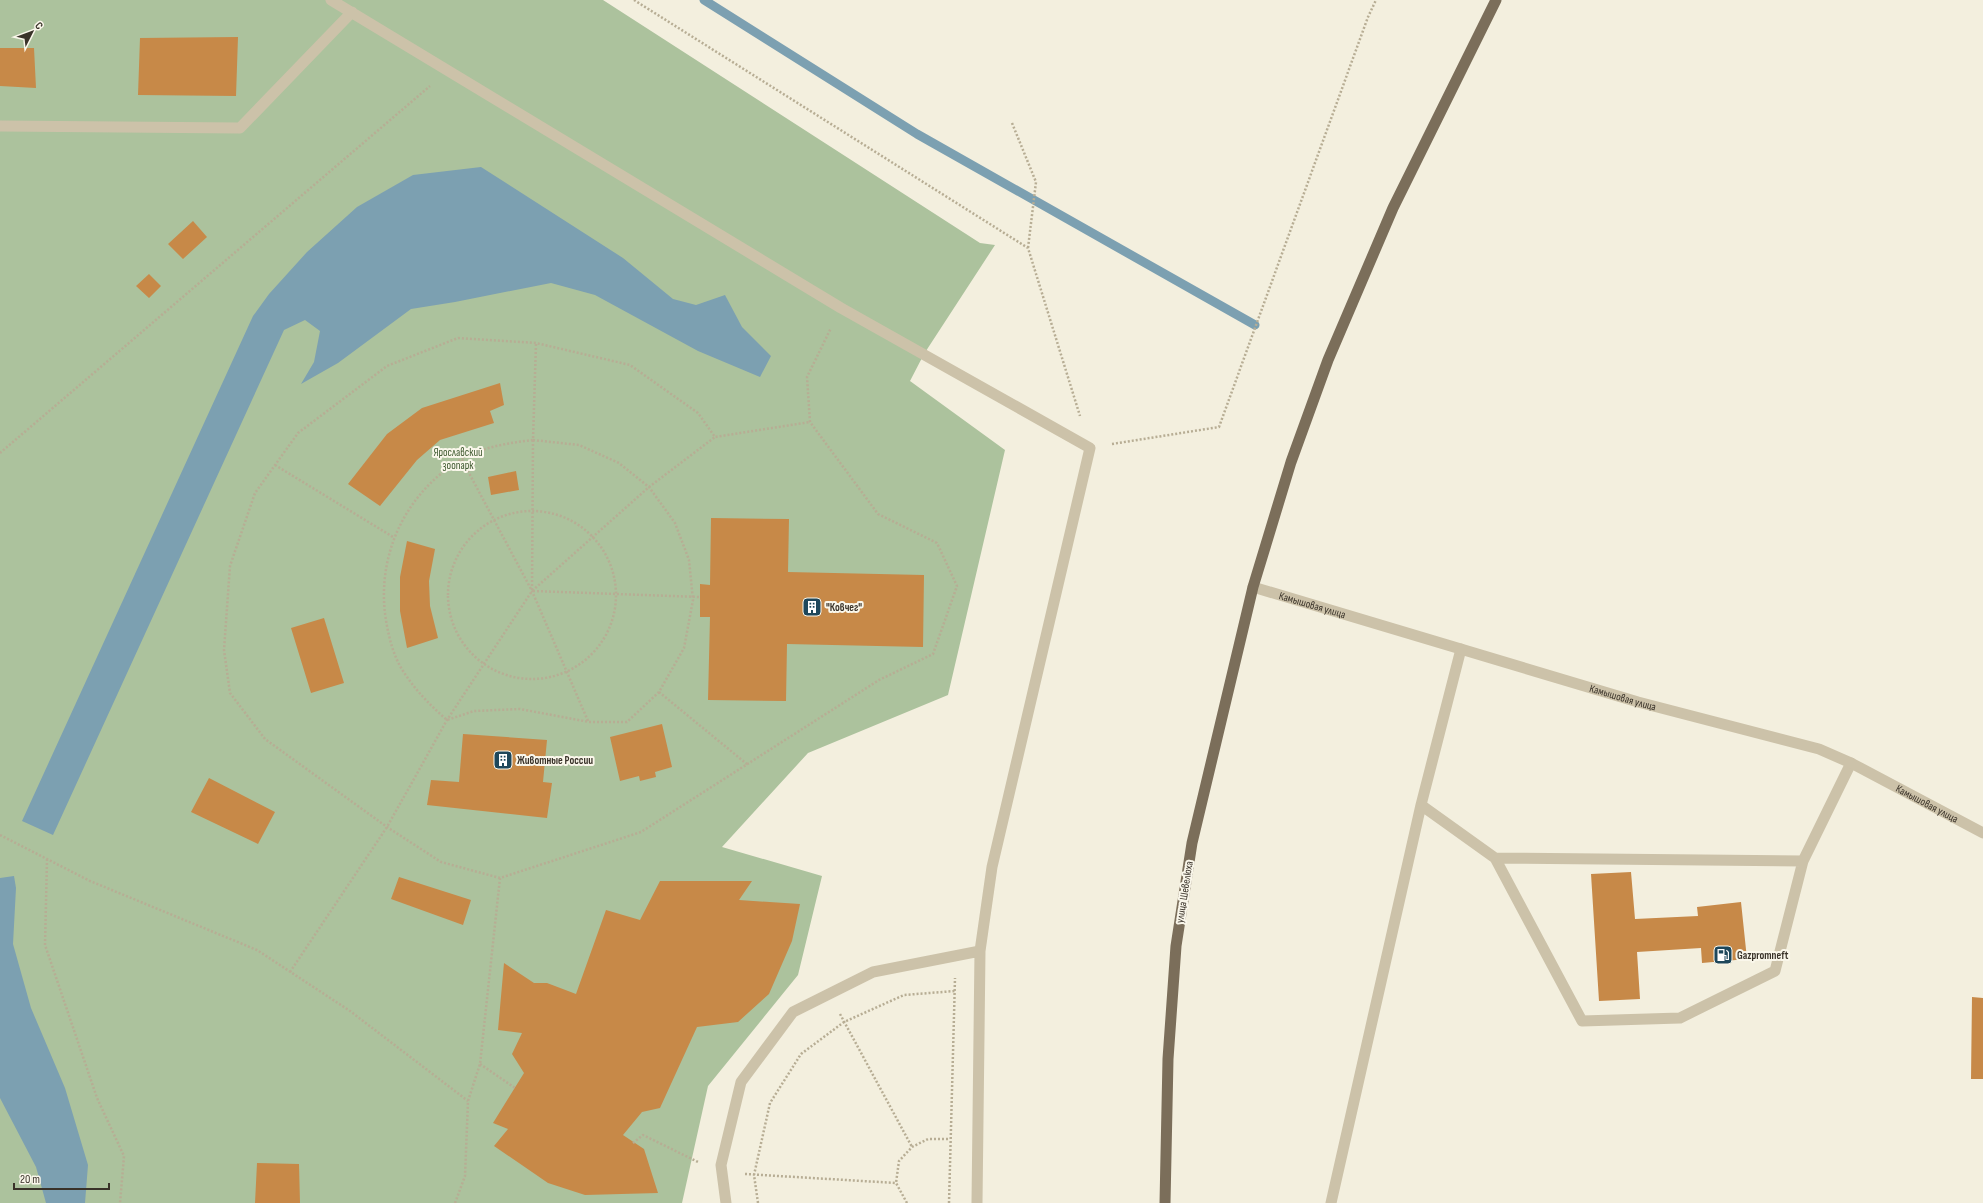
<svg xmlns="http://www.w3.org/2000/svg" width="1983" height="1203" viewBox="0 0 1983 1203" font-family="'Sofia Sans Condensed',sans-serif">
  <style>
    .green { fill: #acc29d }
    .water { fill: #7ca0b1 }
    .lines { fill: none; stroke-linecap: round; stroke-linejoin: round }
    .stream { stroke: #7ca0b1; stroke-width: 9 }
    .building { fill: #c78948 }
    .path { stroke: #b7ad94; stroke-width: 2.5; stroke-dasharray: 2 2; stroke-linecap: butt }
    .service { stroke: #ccc2a9; stroke-width: 11 }
    .minor { stroke: #ccc2a9; stroke-width: 11 }
    .primary { stroke: #7b6e5a; stroke-width: 11 }
    .labels { text-anchor: middle; stroke-width: 4; stroke-linejoin: round; paint-order: stroke }
    .park-label { font-size: 11px; fill: #3c572d; stroke: #faf7eb }
    .street-label { font-size: 11px; fill: #393229; stroke: #faf7eb }
    .poi-label { font-size: 11px; font-weight: bold; fill: #393229; stroke: #faf7eb; text-anchor: start }
  </style>
  <rect width="100%" height="100%" fill="#f3efde"/>
  <path class="green" d="M0,0H603L980,243L995,245L924,354L910,381L1005,450L948,695L808,753L722,847L822,876L798,975L708,1086L682,1203H0Z"/>
  <path class="water" d="M481,167L623,258L673,299L696,305L725,295L742,327L771,356L760,377L698,351L595,295L551,283L455,302L411,309L338,363L301,384L314,362L320,331L305,320L284,330L53,835L22,821L253,316L269,294L307,252L357,207L413,175Z
    M14,876L16,888L13,944L31,1008L65,1088L88,1165L85,1203H46L36,1167L0,1098V878Z"/>
  <g class="lines">
    <path class="stream" d="M704,0L917,134L1255,325"/>
  </g>
  <path class="building" d="M238,37L236,96L138,95L140,38Z
    M0,48H34L36,88L0,86Z
    M193,221L207,237L183,259L168,244Z
    M149,274L161,286L149,298L136,286Z
    M500,383L504,405L490,411L494,423L440,440L417,460L380,506L348,484L387,434L422,408Z
    M516,471L519,490L491,495L488,477Z
    M711,518L789,519L788,572L924,575L923,647L787,644L786,701L708,700L710,617H700V584L710,585Z
    M407,541L435,549L429,581L430,606L438,638L407,648L400,611V577Z
    M324,618L344,683L311,693L291,628Z
    M662,724L672,767L655,772L656,777L640,781L639,776L620,781L610,737Z
    M463,734L547,740L543,782L552,783L547,818L427,805L431,780L459,782Z
    M209,778L275,812L258,844L191,812Z
    M1631,872L1635,919L1698,916L1697,907L1741,902L1747,959L1702,963L1701,948L1637,952L1640,999L1599,1001L1591,874Z
    M399,877L471,900L463,925L391,899Z
    M660,881H752L739,900L800,904L792,941L769,994L738,1022L697,1027L660,1108L642,1112L623,1135L644,1149L658,1193L585,1195L548,1183L494,1146L508,1129L493,1123L524,1073L512,1054L522,1033L498,1030L504,963L534,983H547L576,994L606,910L640,920Z
    M1972,997L1983,998V1079H1971Z
    M257,1163L299,1164L300,1203H255Z"/>
  <g class="lines">
    <path class="path" d="M634,0L1028,248L1080,416
      M1012,123L1036,182L1028,248
      M533,440L579,445L619,463L649,487L675,523L689,560L693,600L684,648L659,692L627,722H589L520,709L474,711L447,720C431,706 417,692 405,674C395,660 390,642 387,626C374,560 403,495 460,460C482,447 508,443 533,440Z
      M1112,444L1219,427L1368,17L1376,0
      M0,453L430,86
      M462,460L532,591L588,721
      M275,465L393,537
      M448 595a84 84 0 1 1 168 0a84 84 0 1 1-168 0Z
      M532,590L533,440L536,343
      M533,591L700,597
      M659,692L748,765
      M0,835L90,881L257,950L350,1011L468,1101
      M47,859L45,945L97,1098L124,1156L120,1203
      M500,878L441,862L387,827L265,739L230,693L224,650L230,566L255,493L298,433L387,366L458,338L536,343L630,365L698,413L715,437L810,422
      M290,972L387,827L447,720L532,591L649,487L715,437
      M840,1014L912,1147
      M480,1064L515,1088
      M633,1143L643,1135L698,1162
      M745,1174L896,1183
      M455,1203L465,1176L468,1101L480,1064L500,878L641,832L879,680L933,654L957,586L937,543L878,514L810,422L807,377L831,328
      M758,1203L754,1175L770,1103L801,1054L844,1022L904,995L955,991
      M907,1203L896,1183L899,1161L912,1147L928,1139H950
      M949,1203L955,978"/>
    <path class="service" d="M331,0L841,308L1090,448L992,867L980,951L977,1203
      M0,126L240,128L352,12
      M1421,805L1495,858L1582,1021L1680,1018L1775,971L1803,861L1851,763
      M1495,858L1803,861
      M726,1203L721,1165L741,1082L793,1012L873,972L980,951
      M1331,1203L1421,805L1461,649"/>
    <path class="minor" id="s1" d="M1253,587L1638,702L1819,749L1851,763L1983,833"/>
    <path class="primary" d="M1165,1203L1168,1059L1176,946L1192,843L1253,587L1291,462L1328,360L1393,208L1496,0"/>
  </g>
  <defs>
    <symbol id="building-square" viewBox="-11 -11 22 22"><rect x="-9" y="-9" width="18" height="18" rx="4" fill="#1e475b" stroke="#faf7eb"/><path d="M-4-6H4V6H1V3H-1V6H-4ZM-2.5-4.3h1.7v1.8h-1.7ZM.8-4.3h1.7v1.8H.8ZM-2.5-1h1.7V.8h-1.7ZM.8-1h1.7V.8H.8Z" fill="#fff"/></symbol>
    <symbol id="fuel-square" viewBox="-11 -11 22 22"><rect x="-9" y="-9" width="18" height="18" rx="4" fill="#1e475b" stroke="#faf7eb"/><path d="M-5.5-6h7V0h2V4h1.3V-2.5L3-4.5l.8-.8L6-3V5H2.5V1h-1V6h-7ZM-4.2-4.7v3.2H.2V-4.7Z" fill="#fff"/></symbol>
  </defs>
  <g fill-rule="evenodd">
    <use href="#building-square" x="801" y="596" width="22" height="22"/>
    <use href="#building-square" x="492" y="749" width="22" height="22"/>
    <use href="#fuel-square" x="1712" y="944" width="22" height="22"/>
  </g>
  <g class="labels">
    <g class="park-label">
      <text x="458" y="456">Ярославский<tspan x="458" dy="13">зоопарк</tspan></text>
    </g>
    <g class="street-label">
      <text dy="4" stroke="none"><textPath href="#s1" startOffset="62">Камышовая улица</textPath></text>
      <text dy="4" stroke="none"><textPath href="#s1" startOffset="386">Камышовая улица</textPath></text>
      <text dy="4" stroke="none"><textPath href="#s1" startOffset="710">Камышовая улица</textPath></text>
      <text transform="translate(1184 892) rotate(-81)" y="4">улица Шевелюха</text>
    </g>
    <g class="poi-label">
      <text x="826" y="611">"Ковчег"</text>
      <text x="517" y="764">Животные России</text>
      <text x="1737" y="959">Gazpromneft</text>
    </g>
  </g>
  <g transform="translate(32 32) rotate(48)" stroke="#faf7eb" stroke-width="3" paint-order="stroke">
  <path d="M0-3L7 15L0 10L-7 15Z" fill="#393229"/>
  <text y="-6" font-size="11" font-weight="bold" text-anchor="middle" fill="#393229">С</text>
  </g>
  <path d="M14 1183v6h95v-6" fill="none" stroke="#393229" stroke-width="2"/>
  <text x="20" y="1183" font-size="12" fill="#393229" stroke="#faf7eb" stroke-width="3" paint-order="stroke">20 m</text>
</svg>
